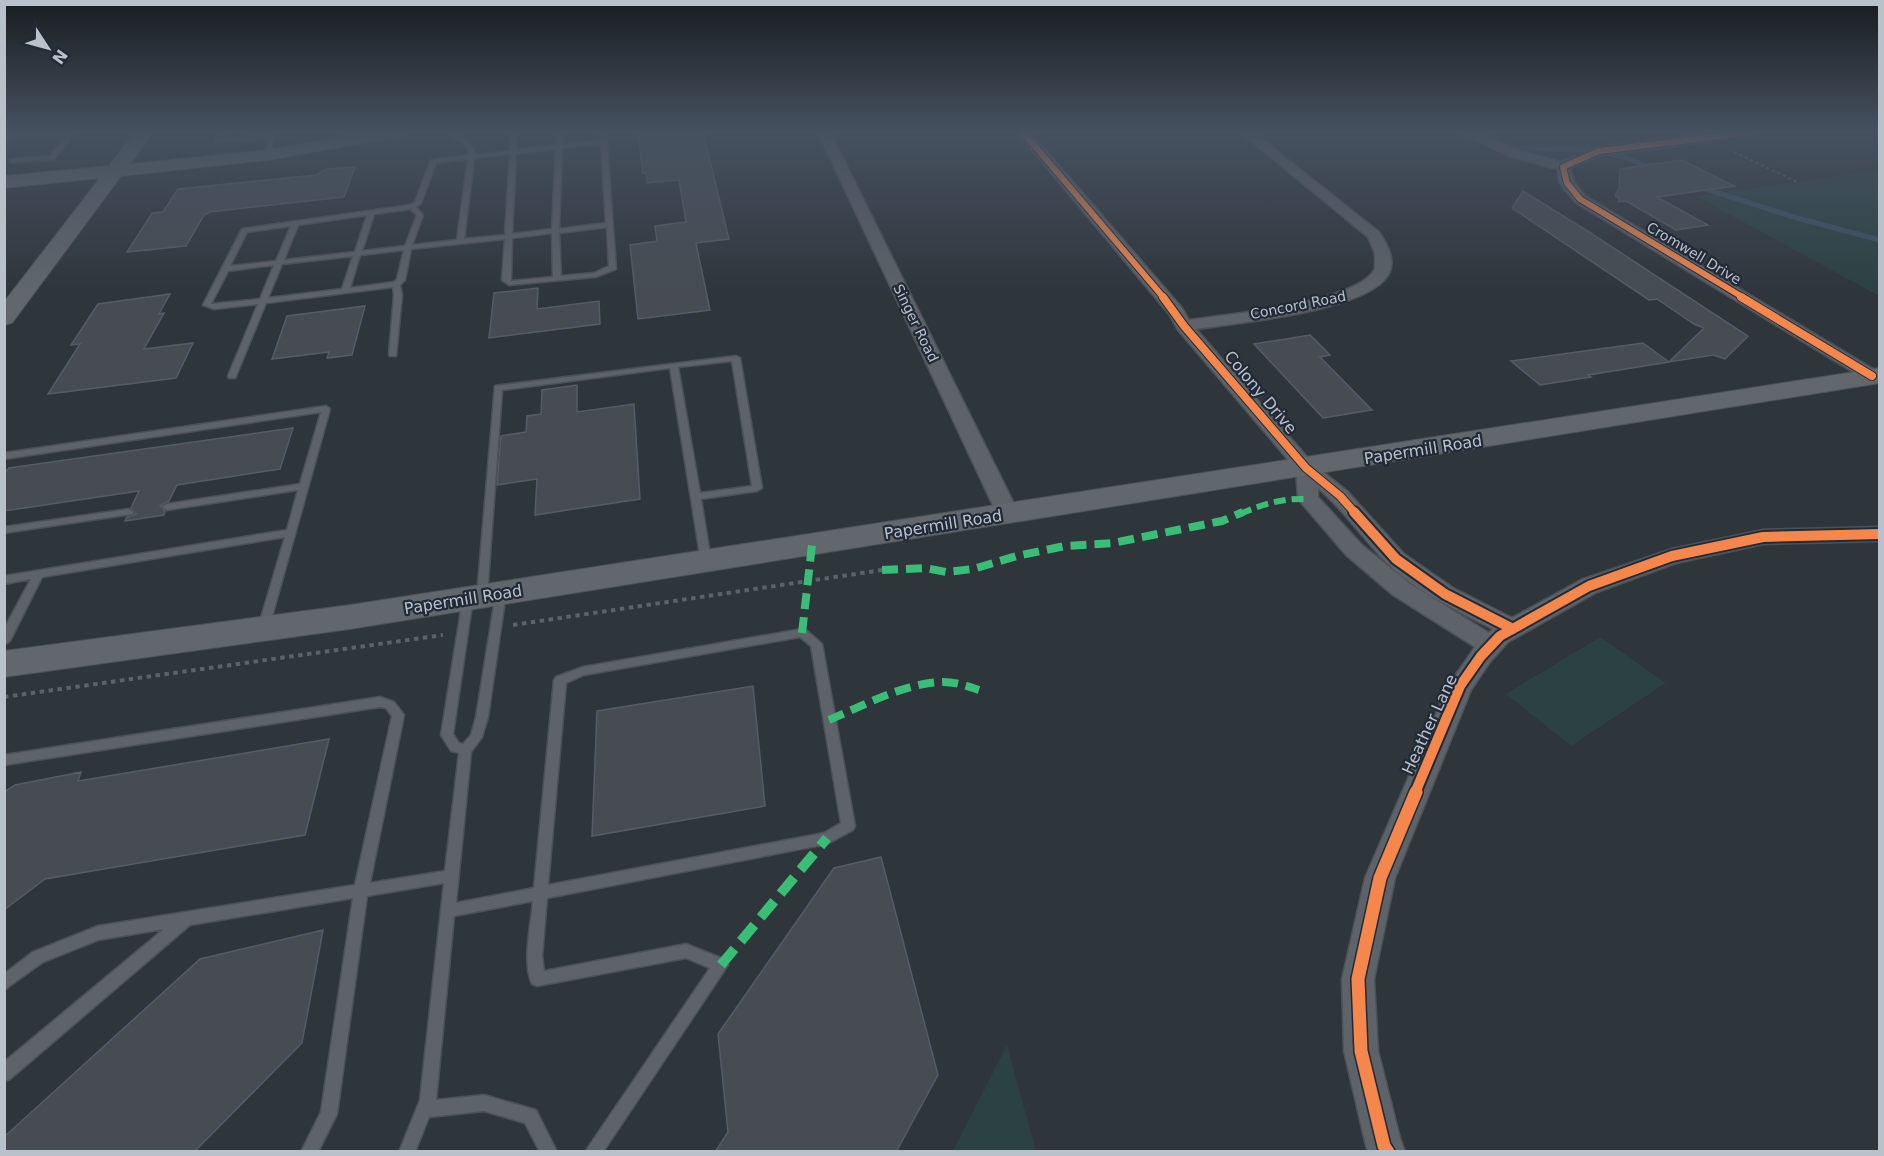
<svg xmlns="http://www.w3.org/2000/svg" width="1884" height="1156" viewBox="0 0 1884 1156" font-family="'DejaVu Sans',sans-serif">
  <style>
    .green { fill: #2b4142 }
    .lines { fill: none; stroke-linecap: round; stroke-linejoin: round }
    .stream { stroke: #3d5065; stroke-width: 5 }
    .building { fill: #464c52; stroke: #565c63; stroke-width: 1.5 }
    .lane-casing { stroke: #4c5156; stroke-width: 3 }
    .street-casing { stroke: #4c5156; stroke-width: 3 }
    .secondary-casing { stroke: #4c5156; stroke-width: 2 }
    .path-far1 { stroke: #5c6266; stroke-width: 2; stroke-dasharray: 3 3; stroke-linecap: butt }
    .path { stroke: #5c6266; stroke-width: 4; stroke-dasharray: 4.5 4.5; stroke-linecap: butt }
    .lane { fill: #5e6269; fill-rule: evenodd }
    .street { fill: #5e6269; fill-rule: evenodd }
    .secondary { fill: #62676e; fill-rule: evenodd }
    .quiet-far2 { stroke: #3abd76; stroke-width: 6; stroke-dasharray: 12 6; stroke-linecap: butt }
    .quiet-far1 { stroke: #3abd76; stroke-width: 8; stroke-dasharray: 16 8; stroke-linecap: butt }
    .quiet { stroke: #3abd76; stroke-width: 10; stroke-dasharray: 21 10; stroke-linecap: butt }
    .cycleway-far3-casing { stroke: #212b37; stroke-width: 8 }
    .cycleway-far2-casing { stroke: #212b37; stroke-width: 10 }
    .cycleway-far1-casing { stroke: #212b37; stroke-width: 14 }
    .cycleway-casing { stroke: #212b37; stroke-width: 16 }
    .cycleway-far3 { stroke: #f5874c; stroke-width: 6 }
    .cycleway-far2 { stroke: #f5874c; stroke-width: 8 }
    .cycleway-far1 { stroke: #f5874c; stroke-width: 10 }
    .cycleway { stroke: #f5874c; stroke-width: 13 }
    .labels { text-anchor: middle; stroke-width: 4.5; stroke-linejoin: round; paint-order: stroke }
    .far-street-label { font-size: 14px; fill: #b9c1cb; stroke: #212b37 }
    .street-label { font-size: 16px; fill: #b9c1cb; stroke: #212b37 }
  </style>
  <rect width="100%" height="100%" fill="#2e353b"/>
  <path class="green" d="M1879,171V296L1696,196Z
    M1600,637L1666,683L1571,746L1506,694Z
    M1007,1045L1036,1151H953Z"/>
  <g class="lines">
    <path class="stream" d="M1506,148L1594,150L1624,157L1654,169
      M1700,187L1797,218L1880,240"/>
  </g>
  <path class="building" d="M638,132H703L729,239L696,243L710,310L638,319L630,245L657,241L655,226L686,222L679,180L647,183L646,172L643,173Z
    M1682,160L1734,186L1657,197L1708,225L1676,230L1626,201L1619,202V198L1615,196L1619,188L1620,169Z
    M355,167L344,197L210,212L204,215L186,246L127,252L152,213L163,212L178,189L316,175L326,169Z
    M1523,191L1589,232L1748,336L1725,359L1713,355L1669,362L1704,328L1694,324L1657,299L1649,300L1512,208Z
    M538,288L537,309L599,301L600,324L489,338L494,293Z
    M170,294L159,314L164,313L144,349L193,343L176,378L48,394L80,344L71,345L98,304Z
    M365,306L352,355L327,358L329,352L272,359L287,316Z
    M1310,335L1330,355L1320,357L1372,410L1323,418L1254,344Z
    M1643,343L1669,362L1588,375L1591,377L1540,385L1511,361Z
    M577,385V412L634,404L640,499L535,515L537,479L497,485L501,436L526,432L527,416L541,414L542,390Z
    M293,428L280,469L177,485L169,501L160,506L165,511L164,515L125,521L127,517L136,514L131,508L139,491L4,511V474L9,468Z
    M753,686L765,806L592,836L597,711Z
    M329,739L305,835L45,879L4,910V792L15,785L81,772L78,781Z
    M881,857L938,1075L896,1152H715L728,1132L718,1034L834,868Z
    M323,930L302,1043L194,1152H4V1137L200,959Z"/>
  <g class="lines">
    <defs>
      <path id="lane" d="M43,132H70L67,134L4,138V134Z
        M71,132H77L54,159L12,163L9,161L12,159L50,156Z
        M221,132H227L222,139L273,135L271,155L268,157L265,155L268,138L216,142L215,141Z
        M446,132C459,132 472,142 475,155L510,151L511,132H517L516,150L556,145L557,132H563L562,145L601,140L600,132H606L616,269L595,277L509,285L502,280L505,239L411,249L405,280L400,285L402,295L396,356H390L389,354L394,295L393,287L266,303L236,376L235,378H229L228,376L258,304L214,309L203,305L242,229L410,205L415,202L431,160L469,155C468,143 455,139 446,132ZM601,144L606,223L559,229L562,148ZM556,149L552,229L512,234L516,154ZM510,154L505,235L464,239L474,158ZM468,159L457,240L412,245L423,215L416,207L421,203L436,163ZM410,209L417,215L405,246L362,251L374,214ZM367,215L355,252L284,260L298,225ZM291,226L276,261L230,266L247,232ZM607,227L609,266L594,273L561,276L559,233ZM552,233L553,277L511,281L512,238ZM404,250L397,279L394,282L350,288L360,255ZM353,256L342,289L268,298L282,264ZM274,265L260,299L211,304L228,271Z
        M736,356L740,358L762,488L757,491L701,499L711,561L706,565L701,561L670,368L502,390L487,596L482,600L478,599L477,596L495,386ZM732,361L752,486L700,493L678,367Z
        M326,406L330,409L268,631H260L258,628L285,537L42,577L10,641L4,645V629L31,579L4,584V576L287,530L298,490L167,510L162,507L167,504L300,484L321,412L4,459V453Z
        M129,509L134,512L132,514L4,533V527Z
        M501,589L506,593L488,717L482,737L471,752L456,903L534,888L554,680L556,677L583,667L802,629L806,630L822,644L855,826L853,830L827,844L547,898L542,956L544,971L686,944L726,960L728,965L603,1152H585L710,968L686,958L537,986L532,984C522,962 531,925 533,901L454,916L436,1100L484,1095L536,1110L557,1152H540L525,1123L484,1111L429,1117L415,1152H399L420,1100L444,883L367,896L337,1114L318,1152H301L321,1112L353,898L190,925L10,1079L4,1081V1062L164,929L98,940L43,962L4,990V974L33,952L98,926L355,885L392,716L386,708L380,707L4,765V755L380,697L394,702L404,715L370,883L445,871L459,753L451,751L441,735L463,598L468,594L473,598L453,734L459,743L463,744L471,735L476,717L496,593ZM800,637L811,646L841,823L824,833L548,885L566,683L584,675Z"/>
      <path id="street" d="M818,132H830L1019,514L1015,519L1008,521L1001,519L997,514Z
        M1017,132H1030L1182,308L1189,320C1228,314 1357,303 1375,269V254L1368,237L1240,132H1253L1379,232C1387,244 1397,261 1388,275C1367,311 1237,323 1196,329L1313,464L1347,491L1404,554L1453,588L1512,618L1581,580L1672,549L1763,530L1880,527V541L1763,544L1676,563L1597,592L1508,642L1490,662L1471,690L1395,878L1374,979L1378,1051L1400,1138L1405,1152H1369L1366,1146L1344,1051L1342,979L1365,878L1448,686L1475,647L1393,595L1346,555L1298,499L1296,469L1178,330L1169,314ZM1318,488C1344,510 1363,539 1387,563C1415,591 1458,611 1493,629L1489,633L1409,583L1362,545L1318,497Z
        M1462,132H1478L1521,151L1561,162L1599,147L1726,132H1761L1755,136L1601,155L1570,168L1574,182L1585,196L1878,372L1880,378L1872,381L1866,380L1575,202L1560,183L1557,169L1511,157L1464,135Z"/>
      <path id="secondary" d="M135,132H153L130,164L268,150L369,132H406L403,136L397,137L268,160L121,176L12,323L4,325V302L100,178L4,188V176L109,166Z
        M1880,368V383L350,629L4,677V651L350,605Z"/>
    </defs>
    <use href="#lane" class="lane-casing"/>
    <use href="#street" class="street-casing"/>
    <use href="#secondary" class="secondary-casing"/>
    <path class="path-far1" d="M1734,152L1797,182"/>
    <path class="path" d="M513,625L882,570
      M4,697L443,635"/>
    <use href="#lane" class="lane"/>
    <use href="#street" class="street"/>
    <use href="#secondary" class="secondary"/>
    <path class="quiet-far2" d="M1240,514C1263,504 1282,498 1308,499"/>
    <path class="quiet-far1" d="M882,570L925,568L946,572L973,569L1017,556L1065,546L1113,543L1222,521L1243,512
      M802,633L812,545
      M829,720C865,705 904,683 943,682C956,682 967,686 979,690"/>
    <path class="quiet" d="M721,965L827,838"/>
    <defs>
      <path id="cycleway-far3" d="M1023,132L1164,298
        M1744,298L1580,199L1567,183L1563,167L1599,151L1755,132"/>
      <path id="cycleway-far2" d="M1163,297L1184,326L1306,468L1340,496L1356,514
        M1741,297L1872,376"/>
      <path id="cycleway-far1" d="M1354,512L1396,559L1445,594L1513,629
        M1415,793L1460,686L1481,656L1500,636L1589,586L1672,556L1763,537L1880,534"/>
      <path id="cycleway" d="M1388,1152L1384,1146L1361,1051L1358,979L1380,878L1416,792"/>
    </defs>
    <use href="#cycleway-far3" class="cycleway-far3-casing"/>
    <use href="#cycleway-far2" class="cycleway-far2-casing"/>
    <use href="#cycleway-far1" class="cycleway-far1-casing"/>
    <use href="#cycleway" class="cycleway-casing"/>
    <use href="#cycleway-far3" class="cycleway-far3"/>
    <use href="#cycleway-far2" class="cycleway-far2"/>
    <use href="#cycleway-far1" class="cycleway-far1"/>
    <use href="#cycleway" class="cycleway"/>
  </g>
  <linearGradient id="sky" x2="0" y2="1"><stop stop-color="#191d20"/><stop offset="0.45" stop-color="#465160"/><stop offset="1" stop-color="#465160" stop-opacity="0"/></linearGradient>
  <rect width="1884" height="294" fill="url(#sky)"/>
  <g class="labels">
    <g class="far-street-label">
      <text transform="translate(1694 253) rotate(31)" y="5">Cromwell Drive</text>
      <text transform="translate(1298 305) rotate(-11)" y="5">Concord Road</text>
      <text transform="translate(916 323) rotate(64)" y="5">Singer Road</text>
    </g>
    <g class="street-label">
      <text transform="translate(1261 392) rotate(50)" y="6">Colony Drive</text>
      <text transform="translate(1423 449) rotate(-9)" y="6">Papermill Road</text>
      <text transform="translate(943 524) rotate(-9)" y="6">Papermill Road</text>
      <text transform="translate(463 599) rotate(-9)" y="6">Papermill Road</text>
      <text transform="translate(1429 724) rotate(-65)" y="6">Heather Lane</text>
    </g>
  </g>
  <rect width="1884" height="1156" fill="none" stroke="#b9c1cb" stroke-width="12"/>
  <g transform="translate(48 48) rotate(126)" stroke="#212b37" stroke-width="4.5" paint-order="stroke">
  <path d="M0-4.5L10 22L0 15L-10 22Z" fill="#b9c1cb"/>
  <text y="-9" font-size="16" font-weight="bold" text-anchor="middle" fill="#b9c1cb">N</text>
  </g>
</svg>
